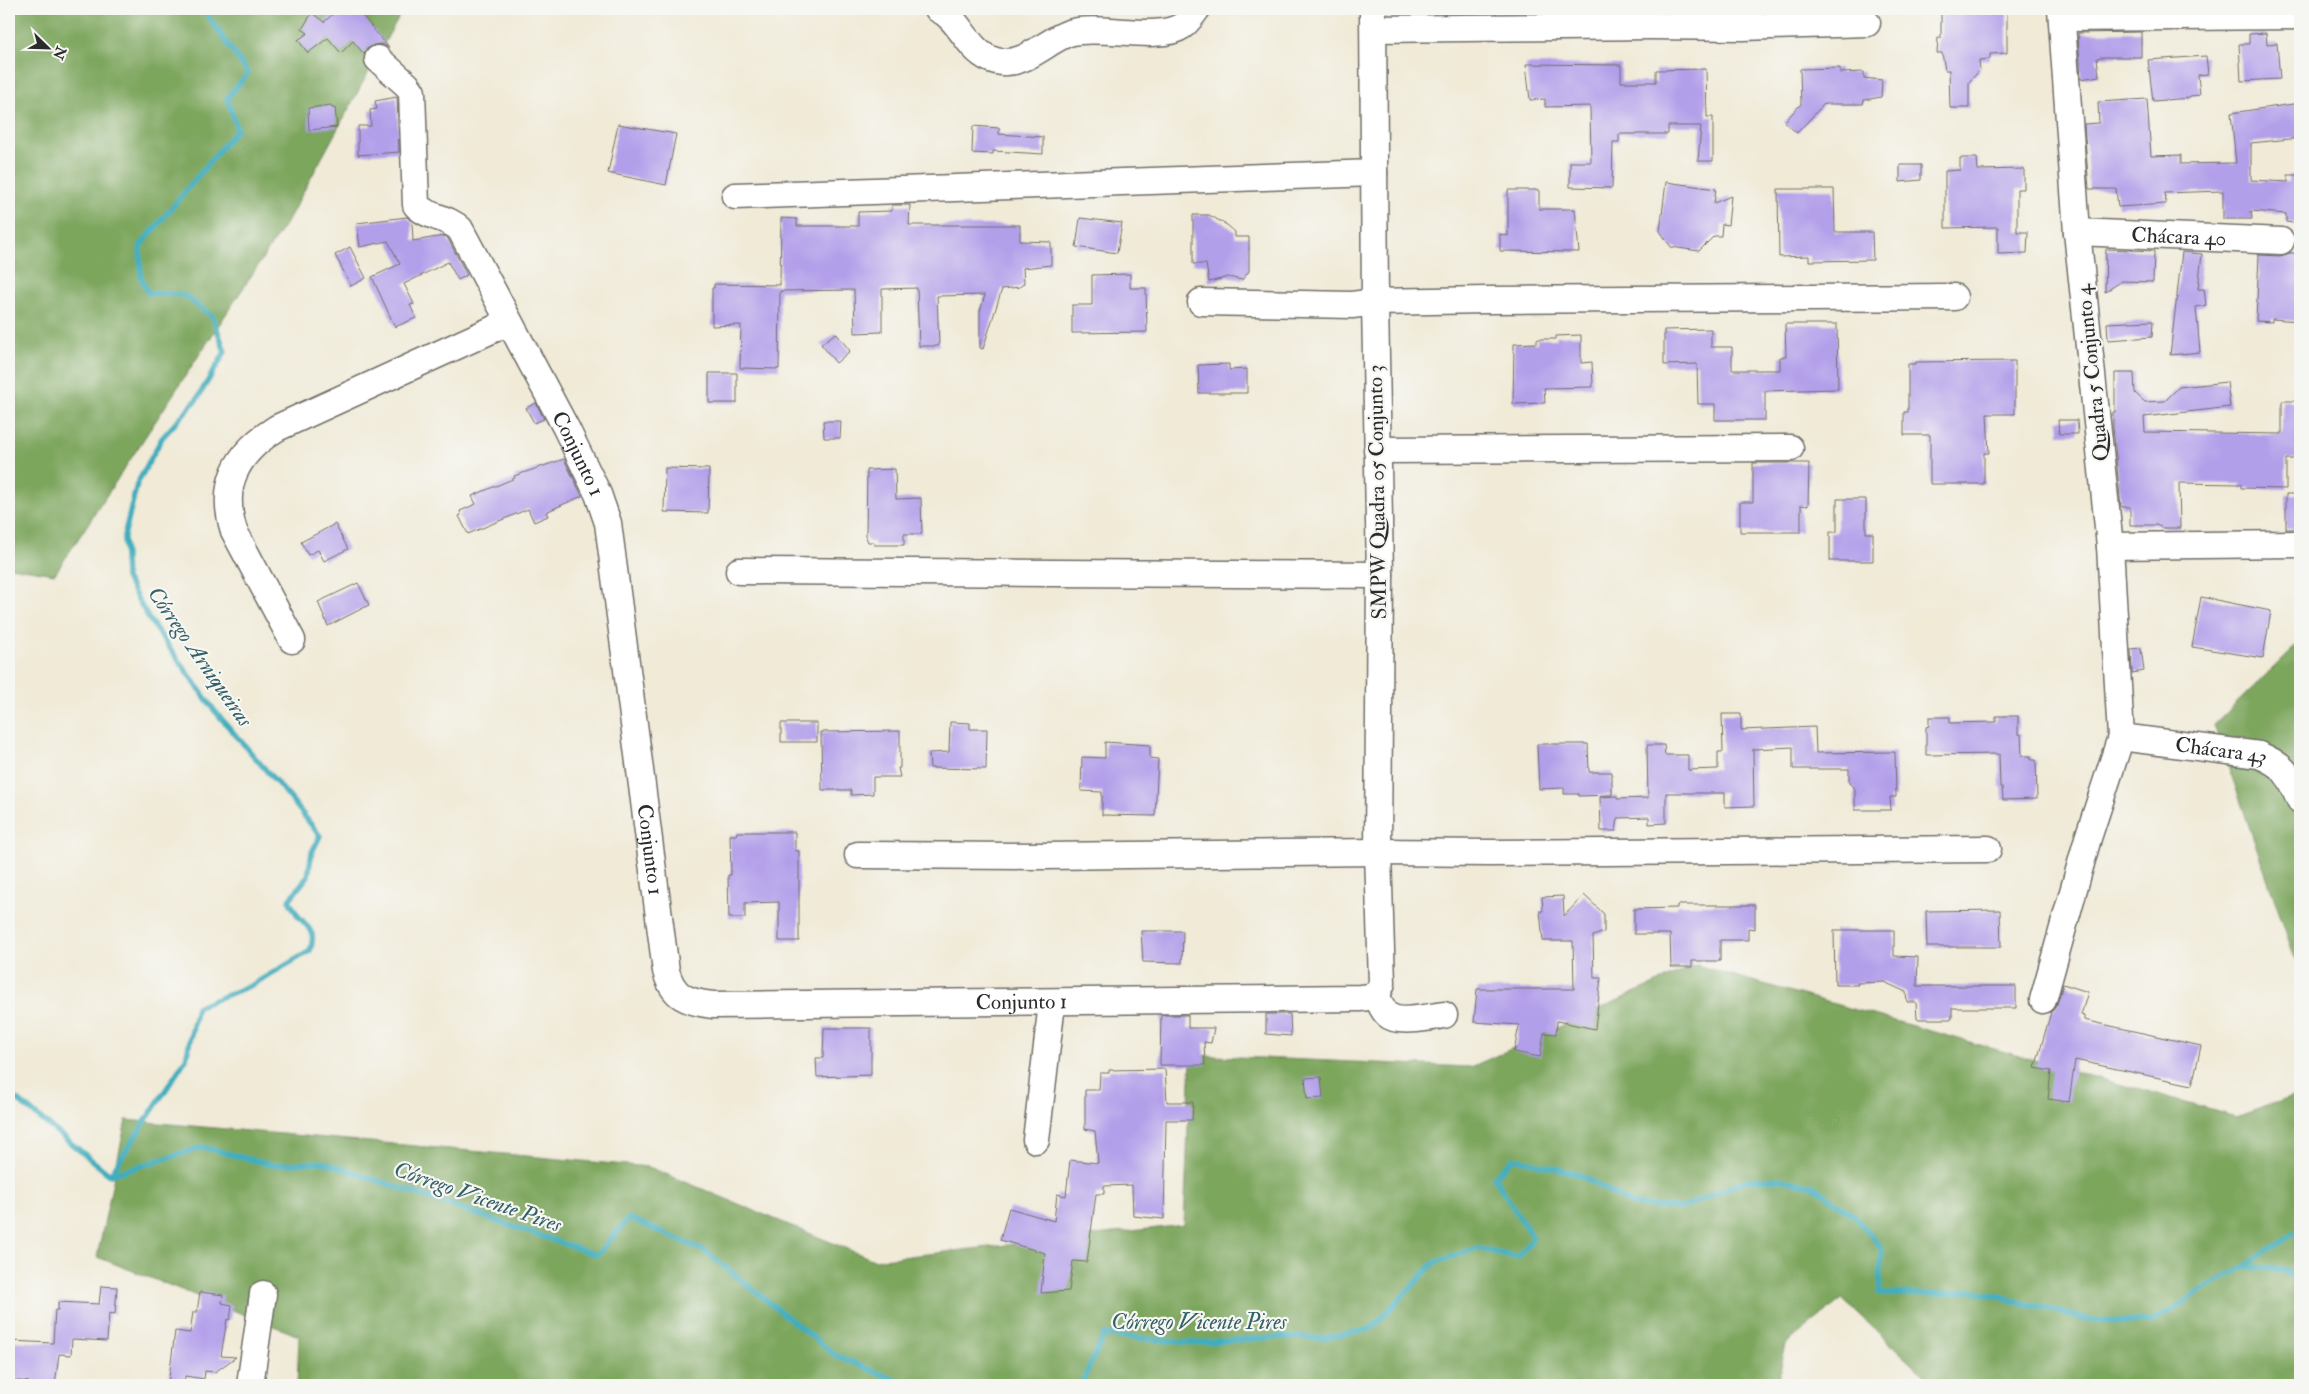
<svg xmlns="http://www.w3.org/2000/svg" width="2309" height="1394" viewBox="0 0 2309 1394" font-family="'IM FELL Double Pica',serif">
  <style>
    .forest { fill: #7da65d; stroke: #546844 }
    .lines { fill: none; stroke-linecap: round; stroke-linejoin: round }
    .stream { stroke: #40adbe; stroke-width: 5.5 }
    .building { fill: #b29fea }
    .minor-casing { stroke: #706e67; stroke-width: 29 }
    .path { stroke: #706e67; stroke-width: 3; stroke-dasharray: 4 4; stroke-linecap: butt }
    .minor { stroke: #fff; stroke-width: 26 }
    .labels { text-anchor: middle; stroke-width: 4.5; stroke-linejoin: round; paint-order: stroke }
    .street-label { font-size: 21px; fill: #2b2b2b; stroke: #f6f6f2 }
    .water-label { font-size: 22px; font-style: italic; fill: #335f66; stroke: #f6f6f2 }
  </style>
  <rect width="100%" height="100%" fill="#f6f6f2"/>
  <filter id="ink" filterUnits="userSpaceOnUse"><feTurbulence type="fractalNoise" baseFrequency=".02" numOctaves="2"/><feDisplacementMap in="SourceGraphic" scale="10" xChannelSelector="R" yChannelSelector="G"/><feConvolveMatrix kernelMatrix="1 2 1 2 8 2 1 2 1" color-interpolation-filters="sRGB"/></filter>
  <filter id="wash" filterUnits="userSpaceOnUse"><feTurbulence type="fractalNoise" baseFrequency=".0096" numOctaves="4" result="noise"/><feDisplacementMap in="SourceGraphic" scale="20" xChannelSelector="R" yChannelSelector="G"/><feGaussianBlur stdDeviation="1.12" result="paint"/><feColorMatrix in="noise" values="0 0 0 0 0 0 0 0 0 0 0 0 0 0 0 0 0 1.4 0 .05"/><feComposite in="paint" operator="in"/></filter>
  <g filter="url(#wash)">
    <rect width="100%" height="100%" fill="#f0ead7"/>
    <path class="forest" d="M9,9H403L288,220L55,574L9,567Z
      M2300,642V973L2214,725Z
      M1696,965L2236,1117L2300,1094V1385H1935L1842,1299L1786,1344L1777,1385H297L299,1336L97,1257L126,1120L649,1167L874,1260L1184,1225L1191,1055L1471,1067Z"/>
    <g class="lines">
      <path class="stream" d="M9,1093L110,1175L203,1147L272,1165L323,1162L597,1255L629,1218L705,1251L835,1355L907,1385
        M110,1175L186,1059L197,1007L252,985L310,951C316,933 311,930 299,917C295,912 292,905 289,900L308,876L312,852L320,836L291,799L214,710L149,619L126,578L124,536L137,484L162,438L197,399L225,352L213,317L184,295L148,293L141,278L140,246L237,129L227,98L248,73L203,9
        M2244,1266L2287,1271L2300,1284
        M1081,1385L1104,1335L1191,1343L1281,1337L1323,1338L1371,1329L1434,1263L1477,1248L1518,1257L1533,1238L1494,1177L1514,1158L1578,1174L1634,1205L1681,1208L1747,1180L1779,1179L1813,1186L1853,1215L1882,1248L1879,1294H1937L1971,1290L2096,1321L2151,1322L2244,1266L2300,1229"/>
    </g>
    <g id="blocks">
      <path class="building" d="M348,9H357L389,48L382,44L374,45L367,49L364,54L353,41L341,53L328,38L308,53L298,40L308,33L302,29L312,13L324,22L334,13L344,12Z
        M1941,9H2007V53L1990,54V59L1979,60L1980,70L1969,82V108H1950L1949,70H1945L1942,53H1937L1938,38H1941Z
        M2141,32V57H2101L2097,58L2099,76L2081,79L2078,33Z
        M2266,33L2267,44L2277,43L2280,79L2241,81L2239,44H2249V34Z
        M2206,56L2208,74L2198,75L2200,95L2190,96V98L2153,101L2148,60Z
        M1526,64L1621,65V82H1656V70L1706,69L1707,117H1713V161H1698L1701,126H1668V134H1619V142H1613L1612,188L1570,187V162H1591L1590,106L1545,107V99L1530,100Z
        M1840,68V73L1864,72V78L1882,80L1881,97L1864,100L1863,104H1824L1797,133L1784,122L1801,104L1800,69Z
        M397,97L399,152L358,155V126H371L370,110L377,109L375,101Z
        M2147,99L2151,156L2181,155V164L2236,163L2231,113L2300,103V138L2251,143V180L2288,182V175H2300V224L2286,222V214L2251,211L2252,219H2223V191L2165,193L2166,204L2118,207L2116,189H2089L2084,124L2099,123L2098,102Z
        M331,105L332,108H335L337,127L309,130L308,108Z
        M618,124L676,134L666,185L608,173Z
        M973,126L999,128V134L1043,137V154L993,151V154L972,153Z
        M1960,158H1977L1978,170L2024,169V189H2017V232H2028L2027,253L1998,254V227L1945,228V171L1960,170Z
        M1900,165H1921V180L1900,182Z
        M1666,182L1716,189L1714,203L1731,196L1728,225L1722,224L1721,236H1714L1699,251L1671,247L1660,231Z
        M1778,189H1834L1835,232H1872L1873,260L1809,261V256L1779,257Z
        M1508,190H1539V209H1575L1579,252L1500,251V234L1508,236Z
        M892,205H910L909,225H1020V241L1051,242V265L1023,268L1024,283L1020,287L1002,289L983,349L980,348V311L985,295L937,296L939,346H919L917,288L882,289V332L855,333L854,290L780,291L779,369L740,368L741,325L712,326V288H714V284L780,285L781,218L797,219V226H858V212L892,211Z
        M1193,215H1209L1227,225L1235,232V237H1249V271L1242,280L1228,277L1209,282L1206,264H1193Z
        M407,217L412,222L413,241L444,236L447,237L467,275L458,280L448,262L404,284L414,304L410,305L416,318L395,327L372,277L400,264L388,241L360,247L357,223Z
        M1080,218L1122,223L1117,253L1076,247Z
        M350,247L366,278L351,286L335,255Z
        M2106,249L2154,251L2153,282L2122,281L2105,292Z
        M2182,252L2202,254L2198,289H2204L2206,305L2196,307L2200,352L2170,355Z
        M2290,253H2300L2298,321L2272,319V322L2256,321L2259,255L2280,256Z
        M1130,274V288H1146L1147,332L1072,333V305H1092V275Z
        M2153,321L2152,337L2108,340L2107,323Z
        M1785,324H1837L1838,389L1765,391V420H1715V404H1698L1697,364L1664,365V330L1711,329V347H1732V370H1780V357H1786Z
        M836,333L850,351L836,363L821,344Z
        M1581,335V363L1592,362L1593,387L1544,388L1545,403L1513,404L1514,344L1537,343V339H1556V336Z
        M2015,361V414H1987L1989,453H1984V484H1930V435H1904V412H1908V364H1916V362Z
        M1229,364V370L1247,369V393H1199L1198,365Z
        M709,373H737V403H709Z
        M2115,373H2134L2135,393L2145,402L2165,401L2179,387L2227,382L2230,407L2144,417L2145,432L2282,434V401H2300V459H2286V489L2241,488V484L2179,483L2180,528H2163L2156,525H2130V507H2121L2113,427V412H2115Z
        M536,403L544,419L534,423L526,408Z
        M2058,420H2077L2078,434H2059Z
        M823,421H841L840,438H824Z
        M564,459L582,496L546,512L548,516L534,522L528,509L468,534L459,516L461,515L460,511L476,504L472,496L515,478L514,476Z
        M1753,463H1809L1808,506L1801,505V532H1740V502H1753Z
        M665,468L709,469L708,513L664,512Z
        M895,469L896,499L921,498L922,534H904V545H874V542H868L866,537L867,470Z
        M2286,494H2300V529H2286Z
        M1837,499H1866V533H1873V561H1830V532H1837Z
        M335,524L348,549L324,561L318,550L308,555L301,542Z
        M358,583L369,605L328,626L318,602Z
        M2201,597L2271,611L2263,658L2192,647Z
        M2141,648L2144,671L2132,673L2131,649Z
        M1722,714H1741V730L1815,727L1816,753L1895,752L1896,797H1890L1891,810H1855V789L1849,783V769H1793V747L1753,749L1754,806L1725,807V793H1666V823L1649,824V817L1618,818L1616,831H1601L1600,797L1617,796V799L1648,798L1647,745H1664L1665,755H1688V770L1718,769V752H1723Z
        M1996,716H2018V734H2021L2022,756H2031V760H2036L2037,799L2003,800L2002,787H2000L1999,754L1926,755V727L1929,726V717H1950V723L1996,722Z
        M950,722L970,723V729H987L986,769L930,768L929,753L949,752Z
        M781,723H817V742H781Z
        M900,731V768H898L900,777H873V794L851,795V790H822L821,732Z
        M1105,742L1150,745V758L1158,759L1155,816L1102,815V792L1081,791L1082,757L1105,758Z
        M1537,744H1588L1589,772H1612V795L1579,796V794H1564V788L1539,789Z
        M737,832H795V851H799V941H779V902L745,903V918H729L728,875H731L730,835H736Z
        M1584,895L1604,914V932L1593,936L1594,978H1601L1595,1029L1557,1021L1556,1034L1544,1033L1540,1057L1514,1052L1519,1025L1474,1022L1477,989H1574L1573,941H1543L1540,911H1543L1542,897L1563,896L1564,916Z
        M1677,905H1755V929L1748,928V940H1720V961H1692V967H1671L1670,934H1634V909L1677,908Z
        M2000,910L2001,947H1927L1926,911Z
        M1834,930H1894V956L1918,957L1917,986H2016V1008H1952V1019H1917L1916,1002H1907L1906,992L1884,982L1857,983L1858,985H1835Z
        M1141,931H1183L1182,963L1143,962Z
        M2063,984L2088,992L2081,1015L2084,1016V1020L2201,1046L2192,1085L2075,1060L2069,1102L2048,1099L2051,1071L2035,1068L2051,1012L2057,1004Z
        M1266,1014H1290L1291,1036L1266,1034Z
        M1161,1015H1188V1028H1214L1211,1043L1204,1042L1205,1065H1160Z
        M824,1028H871V1075L817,1077L816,1058H823Z
        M1165,1069L1167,1102H1193L1192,1120H1166L1164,1219L1133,1216L1132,1185L1104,1186V1194H1096L1087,1262L1073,1261L1069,1291L1041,1293L1045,1253L1000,1240L1009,1208L1054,1221L1057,1194L1066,1196L1070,1160L1098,1163L1095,1131L1085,1129V1090H1099L1100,1073H1109V1070Z
        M1321,1077L1323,1098L1307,1099L1305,1078Z
        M101,1286L117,1287L115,1314L109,1313L107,1341L72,1339L71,1355L59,1354L55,1385H29V1382L9,1380V1341L53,1343L55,1310H58V1302L99,1304Z
        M200,1292L223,1295L222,1303L232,1305L230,1320L227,1319L221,1356L236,1357L215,1372L205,1371L204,1379L185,1376L184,1385H168L175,1331L190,1333L193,1312H197Z"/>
    </g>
  </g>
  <g filter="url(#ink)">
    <use href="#blocks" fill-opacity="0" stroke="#706e67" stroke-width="1"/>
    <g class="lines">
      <defs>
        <g id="minor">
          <path d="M938,9C961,19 968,54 996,61C1024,68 1045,41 1069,33C1098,24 1159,42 1182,26C1188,22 1193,14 1197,9"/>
          <path d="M2062,18L2300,16"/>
          <path d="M1374,29L1650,26L1743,27L1867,23"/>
          <path id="s1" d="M378,59L407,85L412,92L416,205C426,217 448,217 460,229L566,428L598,494L608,523L666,971C673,997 687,1002 713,1005L1360,998C1372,997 1378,996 1382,983L1378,852L1380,575L1375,302L1373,9"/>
          <path d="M735,196L1374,173"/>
          <path id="s2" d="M2077,232L2281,241"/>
          <path d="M1201,302L1352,305L1375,302L1487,300L1954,297"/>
          <path d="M1377,450L1790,448"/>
          <path d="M2110,546L2300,544"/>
          <path d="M739,571L1380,575"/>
          <path d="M292,640L234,531C219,484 237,453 277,428L509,322"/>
          <path id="s3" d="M2121,737L2259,755C2286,766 2289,775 2300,800"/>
          <path d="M858,855L1044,856L1378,852L1489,853L1988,849"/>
          <path d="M1376,994C1379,1001 1382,1010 1388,1015C1398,1024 1431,1017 1444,1015"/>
          <path d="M2043,1000L2088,838L2121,737L2110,546L2077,232L2061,9"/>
          <path d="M1036,1140L1052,1003"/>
          <path d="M250,1385L263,1294"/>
        </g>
      </defs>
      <use href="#minor" class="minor-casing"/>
      <path class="path" d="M9,839L15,841"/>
      <use href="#minor" class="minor"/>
    </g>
  </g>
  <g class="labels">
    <g class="street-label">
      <text dy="7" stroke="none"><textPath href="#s2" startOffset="102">Chácara 40</textPath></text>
      <text transform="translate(2092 373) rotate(-96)" y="7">Quadra 5 Conjunto 4</text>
      <text dy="7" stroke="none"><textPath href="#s1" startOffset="465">Conjunto 1</textPath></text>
      <text transform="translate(1377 492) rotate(-91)" y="7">SMPW Quadra 05 Conjunto 3</text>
      <text dy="7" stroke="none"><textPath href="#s3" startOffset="101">Chácara 43</textPath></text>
      <text dy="7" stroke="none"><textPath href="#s1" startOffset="870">Conjunto 1</textPath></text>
      <text dy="7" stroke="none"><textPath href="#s1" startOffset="1364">Conjunto 1</textPath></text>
    </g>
    <g class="water-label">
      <text transform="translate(201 656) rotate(55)" y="8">Córrego Arniqueiras</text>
      <text transform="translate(478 1196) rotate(19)" y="8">Córrego Vicente Pires</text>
      <text x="1199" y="1329">Córrego Vicente Pires</text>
    </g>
  </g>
  <rect width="2309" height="1394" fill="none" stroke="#f6f6f2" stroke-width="30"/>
  <g transform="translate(48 48) rotate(113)" stroke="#f6f6f2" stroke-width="4" paint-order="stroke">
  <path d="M0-4L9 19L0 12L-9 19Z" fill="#2b2b2b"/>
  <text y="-8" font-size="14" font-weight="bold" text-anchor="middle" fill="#2b2b2b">N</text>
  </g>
</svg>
